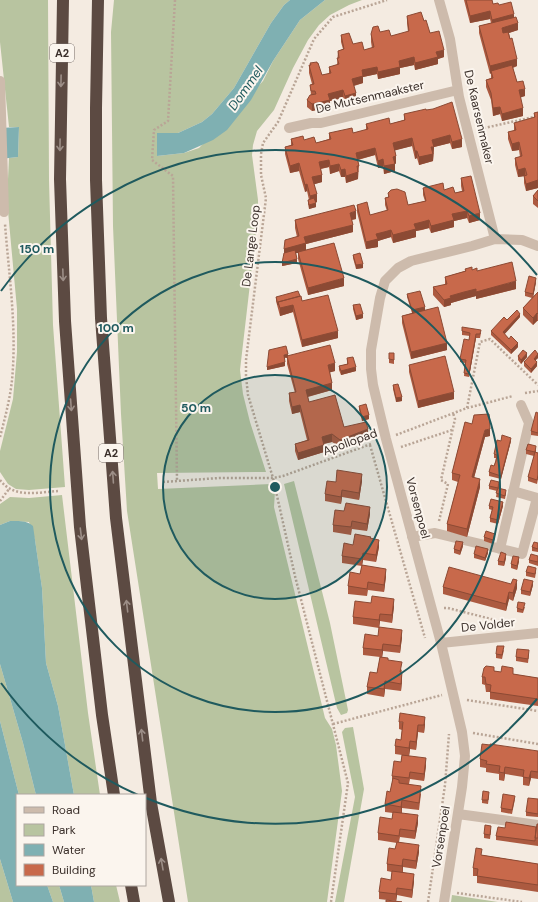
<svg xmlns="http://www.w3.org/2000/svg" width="538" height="902" viewBox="0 0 538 902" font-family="'DM Sans',sans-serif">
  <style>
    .green { fill: #b8c4a0 }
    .water { fill: #7fb0b2 }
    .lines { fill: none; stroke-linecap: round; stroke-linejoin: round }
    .path { stroke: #b9a596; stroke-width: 2.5; stroke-dasharray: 2 2; stroke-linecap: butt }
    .minor { stroke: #cdbbac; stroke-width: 10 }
    .highway { stroke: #5c4a42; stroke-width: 12 }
    .wall { fill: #ac5a40 }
    .shaded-wall { fill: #8c4a34 }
    .building { fill: #c8694b; stroke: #8c4a34 }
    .oneway { stroke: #9c8e87 }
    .ring { fill: none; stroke: #1f5a5e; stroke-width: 2 }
    .labels { text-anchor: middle; stroke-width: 4; stroke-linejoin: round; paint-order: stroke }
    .shield { fill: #fbf5ee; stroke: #756b66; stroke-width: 1 }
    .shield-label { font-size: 11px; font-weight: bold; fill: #3b302b }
    .street-label { font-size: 12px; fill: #3b302b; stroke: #fbf5ee }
    .water-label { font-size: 13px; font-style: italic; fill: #1f5a5e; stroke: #fbf5ee }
    .centre { fill: #1f5a5e; stroke: #fbf5ee; stroke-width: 2 }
    .ring-label { font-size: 12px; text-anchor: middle; font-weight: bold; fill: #1f5a5e; stroke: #fbf5ee; stroke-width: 4; stroke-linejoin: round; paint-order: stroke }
  </style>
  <rect width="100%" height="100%" fill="#f4ebe1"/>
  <path class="green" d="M0,0H48L49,180L53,325L65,487L29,490L16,489L8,484L0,472V451L13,399L17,352V309L7,200L9,158L18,157L19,127H9L0,42Z
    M114,0H290L284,5L271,23L234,88L212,114L202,122L178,133H157V156L184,153L199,148L263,81L273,61L300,20L325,0H362L349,5L330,15L319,25L308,40L293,68L274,110L257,131L253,145L252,155L258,200V215L240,370L243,394L250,422L266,472L157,473L158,489L271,484L275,491L274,507L325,718L332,729L336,745L342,791L327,902H188L127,511L121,414L113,226L111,32Z
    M294,481L330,623L348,710L347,713L341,715L337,708L284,484Z
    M62,495L88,713L100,795H74L58,706L46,663L42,588L35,540L29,522L10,521L0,525V504L10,497L29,498Z
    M0,664L23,743L36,795H19L0,721Z
    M353,727L364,789L344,902H335L355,797L342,732L345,728Z
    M0,859L13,902H0Z
    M47,885H59L64,902H53Z
    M91,885H116L120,902H94Z
    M452,895L498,902H451Z"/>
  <path class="water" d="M290,0H325L300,20L273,61L251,100L227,130L213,140L184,153L157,156V133H178L202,122L212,114L234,88L271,23L284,5Z
    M19,127L18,157L0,159V128Z
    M10,521C19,521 26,520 33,526L42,588L46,663L58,706L74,795H36L23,743L0,664V525Z
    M0,721L19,795H17V885H47L53,902H13L0,859Z
    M59,885H91L94,902H64Z"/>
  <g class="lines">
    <path class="path" d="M175,0L168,121L154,130L152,160L173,176L177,481
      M480,129L538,116
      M525,393L538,391
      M467,408L480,342L490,339L538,385
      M396,435L467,408L513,396
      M0,437C5,418 10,399 12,380C17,328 9,276 5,224
      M370,445L425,638
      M401,447L452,430
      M0,480C14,499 39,492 59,491
      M163,482L219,478H273L283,476L371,444
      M0,501L9,489
      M439,521L448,484L441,480L455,419L453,413
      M444,608H448L507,623
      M467,700L538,711
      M333,724L442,695
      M473,733L538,744
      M457,893L522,902
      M331,902L348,783L295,576L273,478L248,395L246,376V360L266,198L261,175V154L263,143L278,122L314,39L333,17L387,0
      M428,902L445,785L449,734"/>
    <path class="minor" d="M439,0L450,39L459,97L495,239
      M0,81L4,212
      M289,128L311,123H321L458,90
      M412,537L435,533L522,554L537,498L513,491
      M500,549L529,423L521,405
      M441,643L538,633
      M458,814L538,825
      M444,902L462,787L465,756L462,732L441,643L386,439L373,385L371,369V350L380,298L385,281L398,268L411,261L472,246L495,239L522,240L538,246"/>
    <path class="highway" d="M63,0L60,179L65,321L80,527L102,715L114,795
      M98,0L96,108V180L101,318L116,518L151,803L169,902
      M131,885L134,902"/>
  </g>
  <path class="wall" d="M464,0H492L493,4L499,5L514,18L518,30L509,33L517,66L513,68L517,82L525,96L520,97L523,116L502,121L500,114L493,116L491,100L486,87V80L491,78V73L490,74L479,33V26L491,23L490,19L470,23Z
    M407,16L424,21L430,33L444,57L438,59V64L415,70L414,65L400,68V74L378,79L377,74L363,77V83L354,86L356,100L345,103L343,98L330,101V107L312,111L307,107V100L311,95L310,85L312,84L309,73V65H310V63L322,75L329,74V67L337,65L338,51L343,49L341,42V35L353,44L364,50L372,48L371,42V34L380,32L391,36L408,32L407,23Z
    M426,110L462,147L452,149L450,143L434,147L433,161L419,165L417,158L415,159L412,146L395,150L396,163L395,164V171L384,174L383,167L378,168L375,155L358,160L359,166L358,179L346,183L345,177H341L339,171L330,174L329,167L321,169L322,182L314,184L317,202H315L316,207L309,209L308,204V200H309L307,191L305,192L299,171L290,173L285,154V147L291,145V139L304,140L316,143L329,139V133H353L366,130V124H390L404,120V114Z
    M538,112V188L526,191L524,183V176L518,177L515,165V158L520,157L519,150L512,151L508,139V132L514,131V123L534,118V113Z
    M461,178L480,220L469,223L467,218L454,221V227L431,233L429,228L422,230L416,231V237L393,243L391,237L384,239L378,241V247L366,249L357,212V205L370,215L387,211L385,205V198L388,197V193L408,205L425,201L423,195V188L444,190L455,193L462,191L461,186Z
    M538,190V208L533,204V196Z
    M356,219L352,220L353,232L306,244V250L344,286L308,295L298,259V253H296L297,263L282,266L297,237L295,228V220Z
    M353,255L363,268L356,269L353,258Z
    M465,269L477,271L516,289L476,299V296L464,299L451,303V305L444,307L433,295V287L445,285V277L465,271Z
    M536,282L533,297L538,292V321H537L533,325L523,315V308L532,298L525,296V292Z
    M407,294L425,310L447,350L411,359L402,323V316L412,313L407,297Z
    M300,296L302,301L338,338L302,347L293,312L280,316L276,301V297Z
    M353,305L363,318L356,320L353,309Z
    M520,317L504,334L518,347L511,354L491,335V331L507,320Z
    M462,331L481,333L480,338H476L469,377L464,376L465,363L460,362V359L469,340L470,336L462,335Z
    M389,353H394V364L389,363Z
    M538,353V358L535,360L537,366L531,373L524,366V362Z
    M288,356L335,371L330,372L332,390L308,397L309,402L344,427L368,436L340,447L332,442L324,444V452L298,460L295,451V444L307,440L300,412L292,414L289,401V393H295L287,364V358H284L285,366L267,370V367Z
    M518,356L527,357L521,364L518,360Z
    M347,358L356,371L341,375L339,370V366L347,364Z
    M409,365L454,399L418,408L409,372Z
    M393,385L402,401L396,402L393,389Z
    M359,406L369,419L362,421L359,410Z
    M538,413V436L531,435V431Z
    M465,422L490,436L485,437L474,478L480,487L467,537L447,531V524L458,482L452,480V473Z
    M501,441H511L501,479L489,476V472L494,466L496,458H494V454Z
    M526,450H536V452L538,453V479L537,484L528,481V477L534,456L526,454Z
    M362,481L359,500L342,497L341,504L325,501V494L336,482Z
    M489,486H499V488L506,493L505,499L496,497L497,491L489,489Z
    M489,506H503L498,524L490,522V518L492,510L489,509Z
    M370,514L367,531L352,529L351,535L333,532V525Z
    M484,537H495L493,544L484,541Z
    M370,538L379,547L376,562L363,560L362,565L386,576L384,592L368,590L367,596L348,594V586L360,574L362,566L342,563V556L353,545Z
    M538,543V552L532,551V547Z
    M463,546L460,555L454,553V549Z
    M488,553L485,561L474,558V554Z
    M538,556V566L529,563V560Z
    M506,558L504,566L498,565V561Z
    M519,561L517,570L511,568V564Z
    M526,572H536L535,578L526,576Z
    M511,584L517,588L513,601L509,599L506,611L443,594V587Z
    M533,585L530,596L521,594V590Z
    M371,603L394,606L392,623L380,621L379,628L353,624V617Z
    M525,607L523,613L517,612V608Z
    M378,636L402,637L400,653L383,651L382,657L388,660L402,670L401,672L402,680L401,691L385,689L384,697L367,694V687L377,673L380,657L363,655V648Z
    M504,650L502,659L496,658V654Z
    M529,654L528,663L516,661V657Z
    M494,671L538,678V706L490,699V692H486L485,685L482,684V677Z
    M399,722L425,724L424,733L418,732L416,750L410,749L409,756L426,765L424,781L410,779L409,784L421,794L419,810L402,808V813L418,823L415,839L400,837L399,842L419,852L416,869L403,867V872L414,881L412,898L397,895L396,901L379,899V892L391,880L392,872L387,871V864L395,849L397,843L378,840V833L392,819L393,813L385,812V804L390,792L392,783V776L401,762L402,755L395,754V746L401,740L402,730L399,729Z
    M538,751V779L531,778L529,786L523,785V777L505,774L504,781L499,780V774L486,772V768L480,767V759Z
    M489,796L488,804L482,803V800Z
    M515,799L512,814L501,812V808Z
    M538,799V817L526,816V812Z
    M538,824V846L496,840V836L505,828L536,827Z
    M491,830L490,839L484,838V834Z
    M482,855L538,864V892L477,883V876H473V868Z"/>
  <path class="shaded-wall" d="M490,11V19L470,23V16Z
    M514,14V22L492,27V20Z
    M518,23V30L502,35V28Z
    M444,50V57L438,59V64L415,70V63L436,52Z
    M414,57V65L400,68V74L378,79V72L399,61Z
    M517,59V66L491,73V71V73L490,74V66Z
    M377,67V74L363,77V83L352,86V79L362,70Z
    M525,89V96L519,98V90Z
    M343,90V98L330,101V107L312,111V104L328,94Z
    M356,93V100L345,103V96Z
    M500,107V114L493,116V108Z
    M523,108V116L502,121V114Z
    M450,135V143L434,147L433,161L419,165V157L431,147L432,140Z
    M412,138V146L393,151V143Z
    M462,139V147L452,149V142Z
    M519,142V150L512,151V144Z
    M375,148V155L356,160V153Z
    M415,151H417V158L415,159Z
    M396,156V163L395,164V171L384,174V166L393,157Z
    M383,159V167L378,168V161Z
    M329,160V167L319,169V162Z
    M299,163V171L290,173V166Z
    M339,164V171L330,174V166Z
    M525,168V176L518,177V170Z
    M345,169V177H341V170Z
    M358,172V179L346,183V176Z
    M322,175V182L312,185V177Z
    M538,180V188L526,191V184Z
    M307,184V191L305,192V185Z
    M317,194V202L310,203V196Z
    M316,203V207L309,209V205Z
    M356,211V219L350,220V213Z
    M467,211V218L454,221V227L431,233V226L452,214Z
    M480,213V220L469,223V216Z
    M429,220V228L416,231V237L393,243V235L414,224Z
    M353,225V232L306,244V251L284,256V249L304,237Z
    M391,230V237L378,241V247L366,249V242L376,234Z
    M297,259V263L282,266V263Z
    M363,264V268L356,269V265Z
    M344,278V286L308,295V288Z
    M536,278V282L533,298V294Z
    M516,281V289L476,299V292Z
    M476,289V296L451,303V305L444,307V300L450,296Z
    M301,303L293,305V312L280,316V308Z
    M425,307V310L412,314V310Z
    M537,313V321L533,325V318Z
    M363,314V318L356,320V316Z
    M520,314V317L503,336V332Z
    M338,331V338L302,347V340Z
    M476,334V338L469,377V374Z
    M447,343V350L411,359V352Z
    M518,343V347L511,354V350Z
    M527,353V357L521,364V360Z
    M288,354V357L284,358V355Z
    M538,354V358L534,362V359Z
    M285,362V366L267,370V367Z
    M537,362V366L531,373V369Z
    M335,363V371L328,373V365Z
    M356,367V371L341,375V371Z
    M332,383V390L306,397V390Z
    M454,392V399L418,408V401Z
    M402,397V401L396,402V398Z
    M300,405V412L292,414V407Z
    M369,415V419L362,421V417Z
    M368,429V436L340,447V440Z
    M490,429V436L485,437L472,485V477L485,430Z
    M332,434V442L322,444V437Z
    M511,438V441L501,479V476Z
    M324,445V452L298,460V453Z
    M362,474V481L359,500V493Z
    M480,479V487L467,537V529Z
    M342,490V497L341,504V497Z
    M503,502V506L498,524V520Z
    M370,507V514L367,531V524Z
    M379,540V547L376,562V555Z
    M463,542V546L460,555V551Z
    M488,549V553L485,561V558Z
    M363,553V560L362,566V559Z
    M506,554V558L504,566V562Z
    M519,557V561L517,570V566Z
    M386,569V576L384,592V585Z
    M517,580V588L513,601V593Z
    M533,581V585L530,596V592Z
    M509,592V599L506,611V604Z
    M394,599V606L392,623V615Z
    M380,614V621L379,628V620Z
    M402,630V637L400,653V646Z
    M383,644V651L382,658V650Z
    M402,672V680L401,691V684Z
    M385,681V689L384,697V689Z
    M425,717V724L424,733V725Z
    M418,725V732L416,750V742Z
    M410,741V749L409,756V748Z
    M426,758V765L424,781V774Z
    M505,767V774L504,781V773Z
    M531,771V778L529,786V778Z
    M402,800V808L401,814V807Z
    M418,815V823L415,839V831Z
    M419,845V852L416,869V861Z
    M403,859V867L402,873V866Z
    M414,874V881L412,898V890Z
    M397,888V895L396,902V894Z"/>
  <path class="building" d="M466,0H492L493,4L498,3L499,5L511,2L514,14L492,20L490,11L470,16Z
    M421,12L424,21L426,20L430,33L439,31L444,50L436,52L438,57L415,63L414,57L399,61L400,67L378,72L377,67L362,70L363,76L352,79L356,93L345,96L343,90L328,94L330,100L312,104L307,100L310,95L316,94L315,91H311L310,85L314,84L309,65H311L310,63L317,62V63H318L322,75L331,73L329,67L339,64L337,58H339L338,51L344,49L341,35L349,33L353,44L362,42L364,50L374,47L371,34L373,27L378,26L380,32L389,30L391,36L409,31L407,16Z
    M516,17L518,23L502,28L503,33L508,32L510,39L512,38L517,59L490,66L479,26Z
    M512,65L517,82L523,81L525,89L519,90L523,108L502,114L500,107L493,108L491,93L486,80L493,78L491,71Z
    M452,102L462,139L452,142L450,135L432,140L434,147H431L433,154L419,157L417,151H415L412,138L393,143L396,156L393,157L395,164L384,166L383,159L378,161L375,148L356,153L359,166H357L358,172L346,176L345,169L341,170L339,164L330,166L329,160L319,162L322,175L312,177L317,194L310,196L307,184L305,185L299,163L290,166L285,147L293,145L291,139L303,136L304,140L314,137L316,143L331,139L329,133L352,128L353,133L368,129L366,124L389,118L390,124L405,120L404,114L426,109V110L433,109Z
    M538,112V180L526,184L524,176L527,175L525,168L518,170L515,158L522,156L519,142L512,144L508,132L516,130L514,123L535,117L534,113Z
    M471,176L480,213L469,216L467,211L452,214L454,220L431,226L429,220L422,222L414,224L416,229L393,235L391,230L384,232L376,234L378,239L366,242L357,205L367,202L370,215L388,210L385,198L389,197L388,193L391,190L397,189L405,192L408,205L426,201L423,188L443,183L444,190L453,187L455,193L464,191L461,178Z
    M538,190V201L533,196Z
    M314,198L316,203L309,205L308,200Z
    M354,205L356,211L350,213L353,225L304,237L306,243L284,249L285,240L299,236L295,220Z
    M334,243L344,278L308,288L298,252Z
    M295,250L297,259L282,263L284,253Z
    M360,253L363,264L356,265L353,255Z
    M512,262L516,281L476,292V289L464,292L450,296L451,298L444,300L433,287L447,284L445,277L466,271L465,269L472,267V270L477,268V271Z
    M529,276L536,278L533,294L525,292Z
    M298,291L300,296L278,302V305L276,297Z
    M420,291L425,307L412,310L407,294Z
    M538,292V314L537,313L533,318L523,308Z
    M328,295L338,331L302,340L293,305L280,308L278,302L301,296L302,301Z
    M360,304L363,314L356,316L353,305Z
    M438,307L447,343L411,352L402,316Z
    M517,310L520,314L503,332L509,339L511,336L518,343L511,350L491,331L504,317L507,320Z
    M462,327L481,330L480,334H476L469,374L464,373L466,360L460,359L464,339L469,340L470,333L462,331Z
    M330,345L335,363L328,365L332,383L306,390L309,402L335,395L344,427L366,422L368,429L340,440L332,434L322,437L324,445L298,453L295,444L309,440L300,405L292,407L289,393L296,392L287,356Z
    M286,346L288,354L284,355L285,362L267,367L269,350Z
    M523,350L527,353L521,360L518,356Z
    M535,350L538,354L534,359L537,362L531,369L524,362Z
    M389,353H394V360L389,359Z
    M445,356L454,392L418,401L409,365Z
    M353,357L356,367L341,371L339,366L348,364L347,358Z
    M398,384L402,397L396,398L393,385Z
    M366,404L369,415L362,417L359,406Z
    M536,412L538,413V433L531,431Z
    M489,414L490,429L485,430L472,477L480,479L467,529L447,524L460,475L452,473L465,422L472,424L474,415Z
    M502,435L511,438L501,476L489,472L491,465L494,466L496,461L497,455L494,454L497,440L501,441Z
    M528,444L536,446L535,452L538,453V475L537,480L528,477L535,452L526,450Z
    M337,470L362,474L359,493L342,490L341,497L325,494L327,481L336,482Z
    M491,480L499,482L498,488L506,490L505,496L496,493L498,488L489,486Z
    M491,499L503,502L498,520L490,518L493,507L489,506Z
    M346,503L370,507L367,524L352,521L351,527L333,525L335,510L344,511Z
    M486,531L495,534L493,540L484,537Z
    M355,534L371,537L370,538L379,540L376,555L363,553L362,559L342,556L344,543L353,545Z
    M456,541L463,542L460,551L454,549Z
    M534,542L538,543V549L532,547Z
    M476,546L488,549L485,558L474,554Z
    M501,552L506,554L504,562L498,561Z
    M531,554L538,556V562L529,560Z
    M513,556L519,557L517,566L511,564Z
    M362,565L386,569L384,585L368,582L367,589L348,586L350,572L360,574Z
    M528,566L536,568L535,574L526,572Z
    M449,567L511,584L513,579L517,580L513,593L509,592L506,604L443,587Z
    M524,579L533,581L530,592L521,590Z
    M372,596L394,599L392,615L380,614L379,620L353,617L355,601L371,603Z
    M518,602L525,603L523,610L517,608Z
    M379,627L402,630L400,646L383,644L382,650L363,648L365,634L378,636Z
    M497,646H504L502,655L496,654Z
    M517,649L529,650L528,659L516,657Z
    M380,657L388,658V660L402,662L400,672H402L401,684L385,681L384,689L367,687L370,672L377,673Z
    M486,666L494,667V671L501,672L502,666L513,668V674L538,678V699L490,692L491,685L486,684L485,677H482L484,668Z
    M400,713L425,717L424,725H418L416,742L410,741L409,748L395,746L396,739L401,740L403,722H399Z
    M482,744L490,745V744L538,751V772L531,771L529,778L523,777L524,770L505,767L504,773L499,772L500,766L486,764L487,761L480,759Z
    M402,755L426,758L424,774L410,772L409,778L392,776L394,761L401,762Z
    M393,778L399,780V783L421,786L419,803L402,800L401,807L385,804L387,791L390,792Z
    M483,791L489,792L488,800H482Z
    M503,794L515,796L512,810L501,808Z
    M528,798L538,799V814L526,812Z
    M393,812L418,815L415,831L400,829L399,836L378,833L380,817L392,819Z
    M506,822L536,827L535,841L496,836L498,827L505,828Z
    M537,824H538V838H535Z
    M485,825L491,826L490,835L484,834Z
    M397,842L419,845L416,861L403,859L402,866L387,864L389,848L395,849Z
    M476,848L482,849L481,855L538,864V885L477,876L478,869L473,868Z
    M392,871L414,874L412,890L397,888L396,894L379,892L381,878L391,880Z
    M386,900L402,902H386Z"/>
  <defs><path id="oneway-shaft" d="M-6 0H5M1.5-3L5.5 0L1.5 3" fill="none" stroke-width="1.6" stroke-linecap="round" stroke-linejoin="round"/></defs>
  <g class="oneway">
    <use href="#oneway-shaft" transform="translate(61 81) rotate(91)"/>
    <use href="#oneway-shaft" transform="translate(60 145) rotate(91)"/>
    <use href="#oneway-shaft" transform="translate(63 275) rotate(88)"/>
    <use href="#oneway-shaft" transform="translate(71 405) rotate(86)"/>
    <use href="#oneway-shaft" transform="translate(113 477) rotate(-94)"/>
    <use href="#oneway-shaft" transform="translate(81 534) rotate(83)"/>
    <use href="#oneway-shaft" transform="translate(127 606) rotate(-97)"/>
    <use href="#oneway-shaft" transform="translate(142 735) rotate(-97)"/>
    <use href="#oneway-shaft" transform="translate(162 864) rotate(-100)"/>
  </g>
  <circle cx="275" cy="487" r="112" fill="#1f5a5e" fill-opacity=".12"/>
  <g class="ring">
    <circle cx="275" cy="487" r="112"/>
    <circle cx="275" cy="487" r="225"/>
    <path d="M537 699A337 337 0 0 1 146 798M138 795A337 337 0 0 1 1 683M1 291A337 337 0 0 1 537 275"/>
  </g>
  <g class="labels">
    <g class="shield">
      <rect x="50" y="44" width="24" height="18" rx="3"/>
      <rect x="99" y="444" width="24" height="18" rx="3"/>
    </g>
    <g class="shield-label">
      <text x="62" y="57">A2</text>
      <text x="111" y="457">A2</text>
    </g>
    <g class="street-label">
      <text transform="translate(370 97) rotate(-13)" y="4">De Mutsenmaakster</text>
      <text transform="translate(479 117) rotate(77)" y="4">De Kaarsenmaker</text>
      <text transform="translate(251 246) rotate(-83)" y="4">De Lange Loop</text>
      <text transform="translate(350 442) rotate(-20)" y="4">Apollopad</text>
      <text transform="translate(418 508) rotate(75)" y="4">Vorsenpoel</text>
      <text transform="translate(488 625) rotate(-6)" y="4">De Volder</text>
      <text transform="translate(441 837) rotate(-81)" y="4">Vorsenpoel</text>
    </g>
    <g class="water-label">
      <text transform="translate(245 88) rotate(-55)" y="5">Dommel</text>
    </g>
  </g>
  <circle cx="275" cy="487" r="6" class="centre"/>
  <g class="ring-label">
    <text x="37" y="253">150 m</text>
    <text x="116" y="332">100 m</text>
    <text x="196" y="412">50 m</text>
  </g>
  <rect x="16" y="794" width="130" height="92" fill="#fbf5ee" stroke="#aea6a0"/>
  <rect x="24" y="807" width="20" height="6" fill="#cdbbac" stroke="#aea6a0"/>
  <text x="52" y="814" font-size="12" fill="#3b302b">Road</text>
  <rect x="24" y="824" width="20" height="12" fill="#b8c4a0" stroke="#aea6a0"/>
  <text x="52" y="834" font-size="12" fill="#3b302b">Park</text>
  <rect x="24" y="844" width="20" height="12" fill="#7fb0b2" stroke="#aea6a0"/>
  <text x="52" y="854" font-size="12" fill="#3b302b">Water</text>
  <rect x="24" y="864" width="20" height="12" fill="#c8694b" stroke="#aea6a0"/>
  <text x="52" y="874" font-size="12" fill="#3b302b">Building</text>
</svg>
